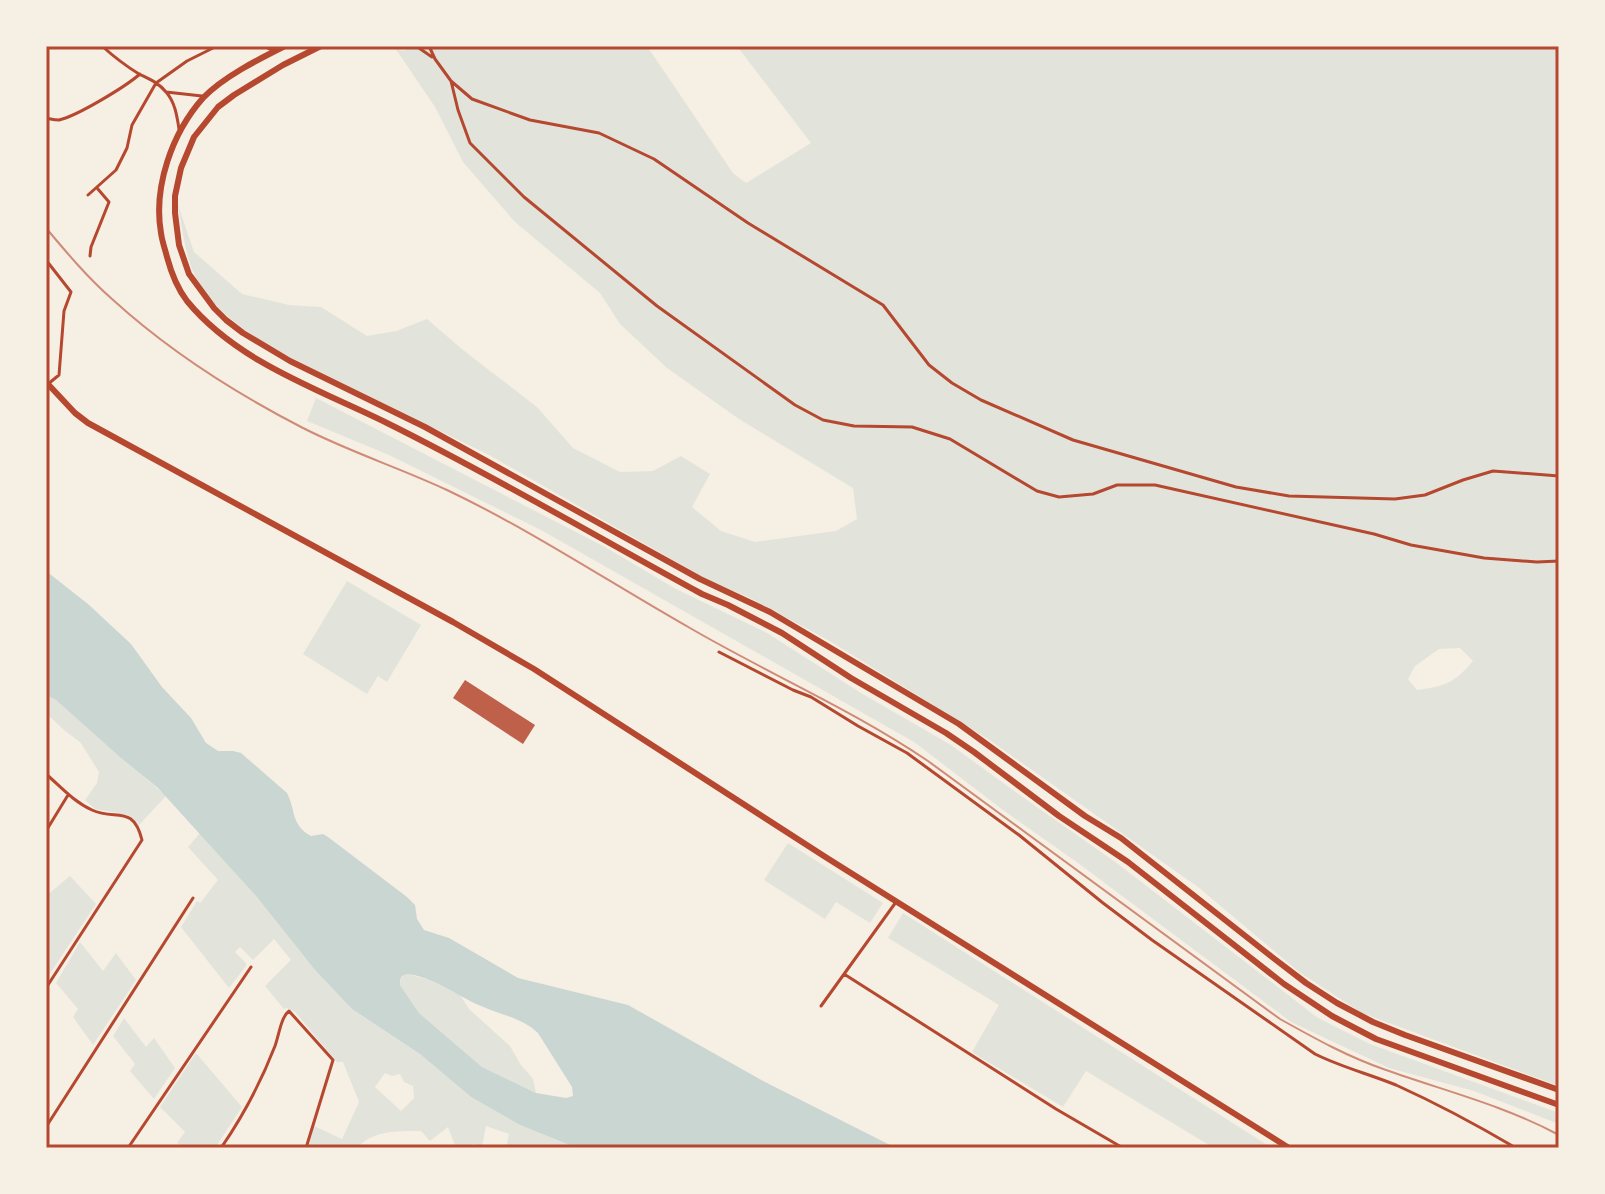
<svg xmlns="http://www.w3.org/2000/svg" width="1605" height="1194" viewBox="0 0 1605 1194" font-family="Poppins,sans-serif">
  <style>
    .green { fill: #e2e4dc; fill-rule: evenodd }
    .water { fill: #c9d6d2; fill-rule: evenodd }
    .building { fill: #bf614a }
    .lines { fill: none; stroke-linecap: round; stroke-linejoin: round }
    .minor { stroke: #b5482f; stroke-width: 3 }
    .trunk { stroke: #b5482f; stroke-width: 6 }
    .rail { stroke: #cf8b77; stroke-width: 2 }
    .neatline { fill: none; stroke: #b5482f; stroke-width: 3 }
  </style>
  <rect width="100%" height="100%" fill="#f6efe4"/>
  <path class="green" d="M411,46H647L733,173L746,183L811,143L737,46H1559V1086L1362,1013L1299,972L1198,887L988,739L828,640L750,598L708,580L489,455L275,350C239,327 199,300 188,257C183,239 181,220 177,202L194,252L242,294L289,305L321,307L367,336L396,331L427,319L463,350L537,407L573,448L620,472L653,471L681,456L710,474L692,507L721,531L755,542L836,531L857,519L853,488L739,419L667,368L620,324L600,293L515,222L463,162L435,107L395,48L403,51ZM1460,648L1473,661C1454,683 1446,686 1417,690L1408,679L1415,666L1439,649Z
    M316,398L605,547L676,589L767,633L861,693L951,745L1017,793L1118,864L1318,1018L1370,1044L1559,1113V1124L1474,1091L1389,1068L1291,1022L1078,863L1003,810L914,742L541,530L389,455L307,421Z
    M347,581L421,625L387,682L378,676L367,694L303,654Z
    M46,695L56,700L166,796L139,825L128,815L95,809L85,800L97,783L99,772L80,742L65,731L46,713Z
    M200,833L256,896L315,970L352,1009L420,1054L471,1097L520,1125L577,1148H506L509,1134L486,1126L482,1146L473,1144L467,1148H456L448,1127L430,1141L421,1131C399,1131 372,1130 357,1148H308L314,1126L342,1139L359,1102L343,1062H337L295,1012L287,1008L284,1009L265,986L291,960L274,939L253,960L240,947L235,952L246,963V966L229,988L181,927L197,901L200,903L218,880L188,847ZM385,1073L392,1076L400,1074L404,1082L413,1086L414,1098L401,1111L375,1087Z
    M788,843L883,903L870,923L836,902L825,919L764,880Z
    M70,876L96,904L49,975L46,972V896Z
    M903,913L1272,1148H1214L1086,1071L1063,1107L978,1056L972,1052L999,1005L888,938Z
    M80,942L103,971L116,953L136,980L93,1045L73,1017L78,1009L56,983Z
    M407,974L430,980L460,995L469,1009L510,1046L521,1065L533,1079L536,1093L482,1067L419,1013L400,985C400,979 401,976 407,974Z
    M124,1018L146,1047L154,1038L175,1068L154,1099L130,1071L135,1064L113,1036Z
    M196,1053L242,1107L215,1148H183L177,1143L185,1132L160,1107Z"/>
  <path class="water" d="M46,571L88,604L131,644L162,687L191,718L206,743L218,751H233L241,753L287,793C296,811 291,825 311,836L323,834L328,837L407,897L415,905L417,919L424,930L449,938L518,978L628,1005L765,1082L896,1148H577L520,1125L471,1097L420,1054L352,1009L315,970L256,896L158,788L120,757L56,700L46,695ZM407,974C434,977 457,996 481,1006C501,1015 522,1018 538,1033L572,1087L573,1096L566,1098L536,1093L482,1067L419,1013L400,985V980L402,976Z"/>
  <path class="building" d="M465,680L535,725L523,744L453,698Z"/>
  <g class="lines">
    <path class="minor" d="M102,46C113,56 126,66 139,74C149,79 159,83 166,92C175,102 177,116 179,129
      M263,46L275,51
      M416,46L432,57
      M429,46L435,59L451,81L472,99L530,120L599,133L654,159L748,223L883,305L929,365L952,383L981,400L1073,440L1236,487L1289,496L1395,499L1425,495L1463,480L1493,471L1559,476
      M451,81L458,110L470,143L524,197L657,306L795,405L823,420L854,426L912,427L950,439L1037,491L1059,497L1093,494L1117,485H1155L1374,534L1411,545L1484,558L1537,562L1559,561
      M166,92L202,96
      M46,118C51,119 54,120 59,120C77,116 125,87 140,74
      M88,195L116,170L127,148L132,125L156,83L187,61L217,46
      M90,256L91,247L109,202L97,188
      M46,260L71,292L64,311L59,375L48,384
      M719,652L793,690L811,697L858,726L907,753L1019,835L1103,903L1152,940L1315,1054C1341,1067 1369,1074 1396,1085C1438,1104 1477,1125 1516,1148
      M46,774C61,787 74,802 92,810C116,821 133,804 142,840L46,988
      M46,831L68,795
      M844,974L1056,1109L1123,1148
      M821,1006L896,902
      M46,1127L193,898
      M128,1148L251,967
      M221,1148C243,1116 261,1082 275,1046C279,1035 281,1017 289,1011L333,1060L306,1148"/>
    <path class="trunk" d="M285,46C259,59 223,77 203,98C172,133 153,187 161,233C162,241 165,249 167,257C171,272 177,288 187,301C237,362 318,389 387,423C494,476 597,537 702,594L728,605L782,633L851,678L946,733L974,752L1059,816L1128,862L1284,984L1332,1016L1376,1039L1559,1105
      M321,46L283,65L234,95L218,107L194,137L181,168L175,196V213L179,245L189,274L214,308L226,320L243,333L290,361L425,427L700,579L770,612L959,724L1085,816L1121,838L1272,957L1306,983L1337,1003L1373,1022L1405,1035L1559,1090
      M46,382L75,413L88,423L453,622L534,669L827,858L1289,1148"/>
    <path class="rail" d="M46,228C67,253 88,278 112,299C169,351 235,393 303,428C350,452 400,468 447,490C531,530 609,582 690,628C769,674 853,710 928,761L1280,1019C1314,1038 1348,1057 1386,1070C1445,1091 1503,1105 1559,1135"/>
  </g>
  <rect width="1605" height="1194" fill="none" stroke="#f6efe4" stroke-width="96"/>
  <rect x="48" y="48" width="1509" height="1098" class="neatline"/>
</svg>
